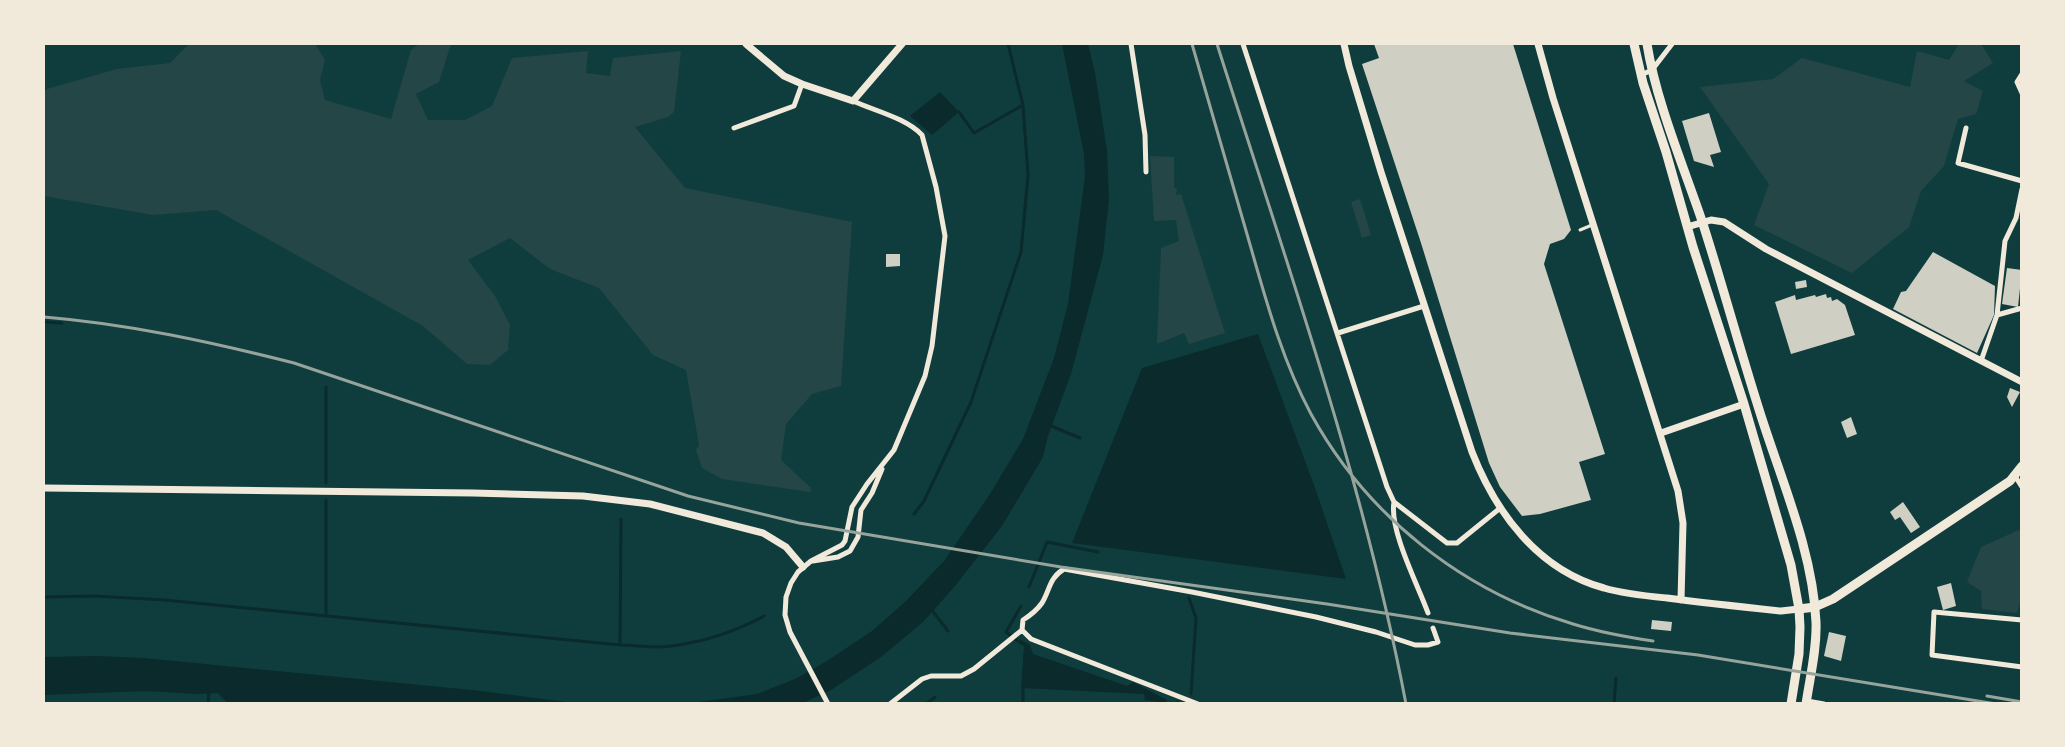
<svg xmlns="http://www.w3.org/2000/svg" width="2065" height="747" viewBox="0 0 2065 747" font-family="'PT Sans Narrow',sans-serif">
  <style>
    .green { fill: #244646 }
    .water { fill: #0a2a2b }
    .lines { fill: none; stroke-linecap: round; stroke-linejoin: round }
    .stream { stroke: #0a2a2b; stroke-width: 3 }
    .building { fill: #cfcfc3 }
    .service { stroke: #f1e9da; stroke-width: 3 }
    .minor { stroke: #f1e9da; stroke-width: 5 }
    .tertiary { stroke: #f1e9da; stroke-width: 7 }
    .primary { stroke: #f1e9da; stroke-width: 9 }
    .trunk { stroke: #f1e9da; stroke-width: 9 }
    .rail { stroke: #97a49c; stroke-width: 3 }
  </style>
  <rect width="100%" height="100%" fill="#0f3d3e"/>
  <path class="green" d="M189,44H315L325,60L320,80L325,100L391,119L411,50L419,44H451L439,82L416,94L428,120H465L492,106L512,58L588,51L586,73L610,76L613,58L681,51L674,112L668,117L635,127L685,188L852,222L841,386L812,394L786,424L781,460L811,488L810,492L722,479L702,468L696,450L699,445L686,370L653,355L599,288L550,269L510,238L468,260L495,296L510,325L508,350L490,365L467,364L423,326L216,210L153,215L44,196V92L47,89L117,69L170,63Z
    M1959,44H1981L1993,63L1964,81L1983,91L1976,114L1958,119L1944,166L1921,191L1909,227L1852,273L1754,225L1769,184L1700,87L1773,79L1802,58L1910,87L1917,51L1949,60Z
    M1150,156L1174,157V188H1177L1176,195L1181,194L1225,333L1189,344L1184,333L1157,344L1161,248L1179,241L1176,220L1154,221Z
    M1360,199L1371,235L1362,238L1351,202Z
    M2021,529V599L2017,613L1982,609L1981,591L1967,582L1981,547Z"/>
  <path class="water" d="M1062,44H1088L1095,73L1107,151L1109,199L1103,255L1071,374L1048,436L1043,457L1002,526L955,586L923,622L881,657L831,690L803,703L685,704L757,694L795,679L827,661L872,631L906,601L944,561L990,494L1023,439L1054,358L1068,304L1085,176L1084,154Z
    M940,92L959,112L932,135L910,116Z
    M1258,334L1315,488L1346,579L1072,543L1142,368Z
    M1020,639L1030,645L1033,654L1127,686L1133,682L1167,700L1166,703L1145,700L1144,694L1021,688L1024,646L1019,644Z
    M96,656L144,658L472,690L574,703L228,704L218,693L196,694L146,691L44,695V657Z"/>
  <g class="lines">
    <path class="stream" d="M959,112L974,133L1023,105L1008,44
      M44,322L62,323
      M326,387V483
      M1049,425L1080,438
      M326,500V615
      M914,514L924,501L971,402L1021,252L1028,175L1023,105
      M1029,587L1047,542L1098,552
      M44,597L94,596L165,600L620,645C636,645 655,649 671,646C703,642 736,631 764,616
      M1189,598L1196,618L1191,694
      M931,609L948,631
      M1018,641L1006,632L1021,606
      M620,645L621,519
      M1023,688V704
      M1177,702L1180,704
      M208,704L209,690
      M926,704L935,697
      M1003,704L1023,703
      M1614,704L1616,678"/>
  </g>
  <path class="building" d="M1374,44H1513L1571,230L1564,239L1550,244L1544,264L1605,454L1579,462L1591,500L1540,514L1522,516L1500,487L1489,463L1421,243L1362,64L1379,58Z
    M1709,113L1721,152L1710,155L1714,167L1694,161L1682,121Z
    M1933,252L1995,286L1994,315L1977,353L1893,309L1901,292L1906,291Z
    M886,254H900V266L886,267Z
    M2007,268L2022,270L2018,307L2002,304Z
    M1806,280L1807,287L1796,289L1795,282Z
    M1826,294L1827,298L1831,297L1832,301L1837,299L1845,305L1855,335L1791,354L1775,302L1795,295L1796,300L1815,295L1816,297Z
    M2010,388L2020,392L2012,407L2007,397Z
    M1851,417L1857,434L1847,438L1841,422Z
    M1903,502L1920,527L1911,533L1900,517L1895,520L1890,512Z
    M1951,583L1956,606L1943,610L1937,587Z
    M1652,620L1672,622L1671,631L1651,629Z
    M1829,632L1846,636L1841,661L1824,656Z"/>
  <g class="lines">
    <path class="service" d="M1580,230L1592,225"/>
    <path class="minor" d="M1131,44L1145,135L1146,172
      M1243,44L1387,487L1394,502L1447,543H1457L1499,509
      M2022,74L2017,82L2022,93
      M1641,75L1652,70L1672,44
      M734,128L794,106L802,84
      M1966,128L1958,163L2022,181
      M1997,315L2022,308
      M1338,333L1424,306
      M1981,361L1997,315L2005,241L2016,218L2022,189
      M2015,476L2022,487
      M1394,502C1389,530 1418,585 1428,613
      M813,561L838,557L850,551L858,537L861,510L872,493L882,469
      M2022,620L1934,612L1932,655L2022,667
      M1022,630L1031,639L1198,704
      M1807,701L1824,704
      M828,704L790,632L785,615L786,597L791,583L798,572L811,561L842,545L845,541L852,507L867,484L894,450L925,376L932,346L945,236L936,187L922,135C906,118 875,111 853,101
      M890,704L922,679L931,676H961L974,669L1022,630L1023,620C1031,615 1037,610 1042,603C1050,590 1049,578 1064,569L1192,592L1316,617L1376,632L1415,645H1428L1438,642L1433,628"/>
    <path class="tertiary" d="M746,44L784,76L802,84L853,101L902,44
      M1344,44L1349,66L1381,172L1472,452C1496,513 1538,570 1604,588C1624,594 1646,596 1667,598C1705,603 1743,607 1781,611L1799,609
      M1538,44L1553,98L1678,491L1683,523L1681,600
      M1687,227L1711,220L1724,222L1766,249L2022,382
      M1661,433L1744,404
      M44,488L473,493L583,496L650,504L763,533L786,547L803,567"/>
    <path class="primary" d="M1799,609L1815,607L1833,599L2010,481L2022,466"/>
    <path class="trunk" d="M1634,44L1643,83L1666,152L1693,247L1744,404L1791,565L1799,609L1800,627L1799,654L1791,704
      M1647,44C1656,101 1683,165 1702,221C1724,289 1742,358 1764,425C1785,489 1813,555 1816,622C1817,649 1810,677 1806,704"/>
    <path class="rail" d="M1192,44C1211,112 1231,180 1251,248C1267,304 1283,362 1311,414C1367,516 1462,591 1573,624C1599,632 1626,637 1653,641
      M1217,44C1286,262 1363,478 1406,704
      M44,317C129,324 211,342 294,363L688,496L799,523L1061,567L1327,604L1510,633L1698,655L1996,704
      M1987,696L2022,702"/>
  </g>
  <rect width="2065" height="747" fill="none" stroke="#f1e9da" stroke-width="90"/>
</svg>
